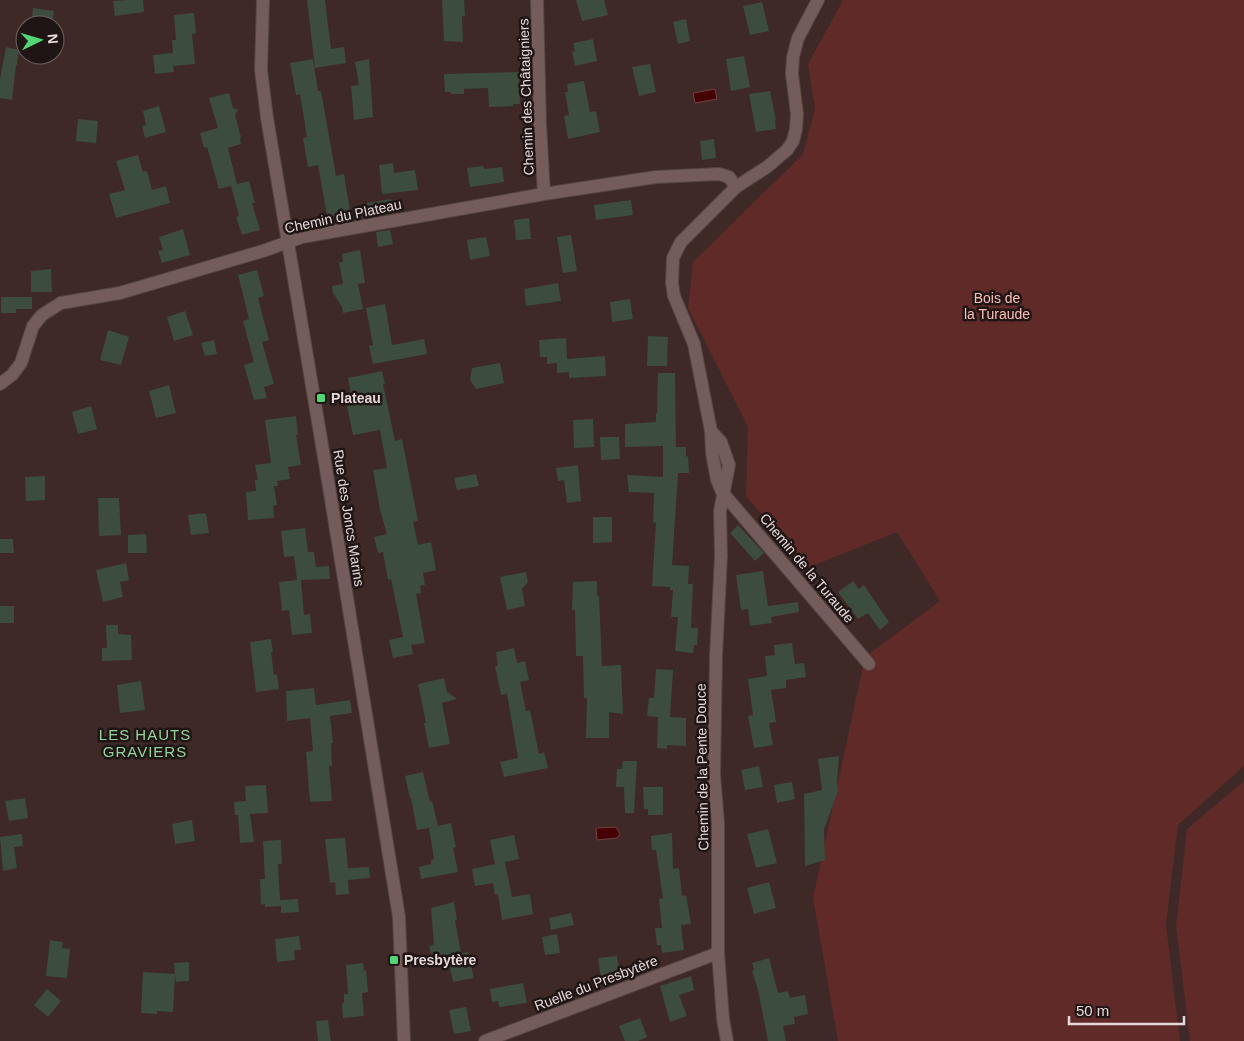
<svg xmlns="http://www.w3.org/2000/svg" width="1244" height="1041" viewBox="0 0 1244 1041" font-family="Arial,sans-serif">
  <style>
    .green { fill: #5f2a27 }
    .water { fill: #450105; stroke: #754244 }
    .building { fill: #3c4c3e }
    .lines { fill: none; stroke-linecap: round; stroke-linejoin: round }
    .minor-casing { stroke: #564544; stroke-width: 14 }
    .minor { stroke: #735c59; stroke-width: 12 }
    .poi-dot { fill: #52d673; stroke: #1e1514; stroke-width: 2 }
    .labels { text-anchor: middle; stroke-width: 5; stroke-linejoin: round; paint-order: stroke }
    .street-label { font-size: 14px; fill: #e6d8d7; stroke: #1e1514 }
    .park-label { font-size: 14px; fill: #ffbdb7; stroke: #1e1514 }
    .poi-label { font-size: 14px; font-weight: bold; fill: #e6d8d7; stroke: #1e1514; text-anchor: start }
    .neighbourhood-label { font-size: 15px; letter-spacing: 1px; fill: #93d49d; stroke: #1e1514 }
  </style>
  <rect width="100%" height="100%" fill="#3e2927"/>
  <path class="green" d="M843,0H1244V766L1178,825L1166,925L1180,1041H838L813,898L865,657L940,601L897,532L807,568L746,496L748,427L688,308L693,262L803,154L815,109L808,64Z
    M1244,781V1041H1190L1176,926L1187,829Z"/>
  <path class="water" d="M715,89L717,99L695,103L693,93Z
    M616,827L620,834L617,838L597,840L596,828Z"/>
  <path class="building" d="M129,0H143L144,12L115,16L113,1Z
    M307,0H325L331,49L344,47L346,63L315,68Z
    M442,0H464L465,16H462L463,42L444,41Z
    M576,0H604L608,15L582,21Z
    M762,2L769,31L750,35L743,6Z
    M33,8L54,11L52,25H31Z
    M194,13L196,33L192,34L195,64L173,66L174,72L155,74L153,55L173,53L172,40H176L174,15Z
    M686,19L690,41L678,44L673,22Z
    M593,39L597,61L575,66L572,52L575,51L573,43Z
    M6,47L19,50L17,65H16L12,100L0,98V79Z
    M744,56L750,87L731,91L726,59Z
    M313,59L318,91H321L336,176L344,174L351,217L328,221L318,165L308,167L303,138L307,137L300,94L296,95L290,63Z
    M369,59L373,117L354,120L351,86L359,85L355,62Z
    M650,64L656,92L639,96L632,67Z
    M519,72L520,104H513V106L489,107L488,88L464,89V94H451V92H445L444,74Z
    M584,81L590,112L596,111L600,132L568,139L564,116L569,115L565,92H568L567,84Z
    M770,91L776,120L775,121L776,129L756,132L749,94Z
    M229,93L233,108L238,110L235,115L241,137L240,138L241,144L228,148L237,184L249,181L255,203H252L260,230L242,235L236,217L239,216L231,186L219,189L207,147L204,148L200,133L218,128L209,98Z
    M159,106L166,132L145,138L142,126L146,125L143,111Z
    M78,119L98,121L96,143L76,141Z
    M714,139L716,158L702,160L700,141Z
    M138,155L143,172L147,171L152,190L166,186L170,203L116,218L109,194L125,190L116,161Z
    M393,163L394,173L415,170L418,190L382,194L379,165Z
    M483,166L484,169L502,167L504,182L470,187L467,168Z
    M391,199L393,211L387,212V214L373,216V214L368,215L367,203Z
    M631,200L633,215L596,220L594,205Z
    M529,218L531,239L516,240L514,220Z
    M183,229L190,255L162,263L158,251L163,250L159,237Z
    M390,230L393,244L378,247L376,232Z
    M571,235L577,271L563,273L557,237Z
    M486,237L490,256L470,260L467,240Z
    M360,250L365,283L358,284L363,309L343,313L342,307L333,293L332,286L343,284L339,262H343L342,254Z
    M51,269L52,292H31V271Z
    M257,270L264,296L258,298L269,340L262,342L274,384L264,387L267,398L254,400L244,365L254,362L243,321L249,319L238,275Z
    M558,283L561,301L526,306L524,289Z
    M1,297H32V309H16V313H1Z
    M630,299L633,319L612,322L610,302Z
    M385,304L392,345L424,339L427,354L373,364L369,346L373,345L366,308Z
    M185,311L193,335L174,341L167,317Z
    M108,330L129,337L121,365L100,360Z
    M648,336L668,337L667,366H647Z
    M566,338L567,359L605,356L606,376L569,378V372L557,373V363L547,364V357H540L539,340Z
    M214,340L217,354L205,356L201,343Z
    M500,363L504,383L476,389L470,380L472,368Z
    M382,371L385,384H383L395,441L402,439L418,521L413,522L418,545L431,542L436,570L423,573L425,585L420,586L421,593L416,594L425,643L411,645L413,654L393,658L389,640L403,637L391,579L388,580L383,552L378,553L374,537L387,534L380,510L373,470L387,468L380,430L353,435L347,406L353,405L348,378Z
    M658,373H675L676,447H686V457L688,456L689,473H678L672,565L689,566L688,584H693L691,628H698L697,645H694L693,653L675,651L678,617H671L673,590H670V587L652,586L656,523L653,522L654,493L629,492L627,475L663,477V446L625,447V424L656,422V413H657Z
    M169,385L176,413L156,418L149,391Z
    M91,406L97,429L78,434L72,412Z
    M296,416L298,435H296L301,465L288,467L290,479L277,481L278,486H274L277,505L273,506L274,518L248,520L246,492L256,491L255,480H258L255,465L271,463L265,420Z
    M593,419L594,447L574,448L573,420Z
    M600,437H619L620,459L601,460Z
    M578,465L581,501L567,503L564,480L558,481L556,468Z
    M476,474L479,486L457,490L454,478Z
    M45,476V500L26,501L25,477Z
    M98,498H119L121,535L99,536Z
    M206,513L209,533L191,535L188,515Z
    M593,517H612V542L593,543Z
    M738,525L764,553L755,561L730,533Z
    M305,528L308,552H314L316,567L329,566L330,579L301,580L304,615L310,614L312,633L292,635L289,610L282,611L279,582L297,580L294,556L284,557L281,531Z
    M146,534L147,553H128V535Z
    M0,539H13L14,553H0Z
    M126,563L129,580L120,582L123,597L103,602L96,570Z
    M763,571L768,606L798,602L799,612L771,617L772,623L750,626L748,609L741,610L736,575Z
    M526,572L528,582L522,589L525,606L507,610L500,577Z
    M597,581V596H599L602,666L621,665L623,714L609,712V738H586L587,698H584L583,656H576L575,610H572L573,582Z
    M853,581L859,589L864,585L889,622L880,630L868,613L858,619L838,592Z
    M0,606H14V623H0Z
    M106,625H118V634L131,635L132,660L102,661V648H107Z
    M271,639L273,652H271L274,675L277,674L279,689L256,692L250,642Z
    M792,643L795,664L804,663L806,677L786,680V688L771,690L776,722L769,723L773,745L754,748L748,716L753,715L748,679L767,676L765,656L775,655L774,645Z
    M514,648L517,663L525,661L529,680L520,682L526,711L530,710L539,754L544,752L548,768L504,777L500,762L518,758L507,694L501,695L495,666H498L496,652Z
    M656,669L673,670L670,717L686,718V746L667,745V749L657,748L658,717L647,716L649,698H654Z
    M444,678L447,692L457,699L442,703L450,744L429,748L424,723H426L418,684Z
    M141,681L145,710L120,713L117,685Z
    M314,688L316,705L350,700L352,713L330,716L333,743H331L332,766H329L332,801L310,802L306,752L313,751L310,718L287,721L286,691Z
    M839,756L837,782L838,791L824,830L825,860L805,866L804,794L822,790L818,759Z
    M623,761H637L634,813H625L624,787H616L617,769H622Z
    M759,766L763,787L745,790L741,770Z
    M423,772L430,802L432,801L438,826L417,830L411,798H410L405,776Z
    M792,782L795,799L777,803L774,785Z
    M266,785L268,813L250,814L254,842L240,843L238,815H235L234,802L246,801L245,786Z
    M643,787H663V815H648V809H644Z
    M25,798L28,818L9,821L5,801Z
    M192,820L195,841L175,844L172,824Z
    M451,823L456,847L453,848L458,872L421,879L419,867L431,864V860L434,859L429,828Z
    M768,829L777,863L756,868L747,834Z
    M672,833L673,869L679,868L682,896L686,895L691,924L681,925L684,950L662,953L661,945H657L655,928H662L659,899L663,898L656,850H652L651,836Z
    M22,834L23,846L14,847L17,868L3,871L0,837Z
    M514,835L519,859L495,864L490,840Z
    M345,838L348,868L369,867L370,878L348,880L349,894L336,895L335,882L330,883L325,839Z
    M281,840L282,864H278L280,900L298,899L299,912L281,913V906L265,907V904L261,905L260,879H265L263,841Z
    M505,862L512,897L530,894L533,914L502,920L498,894L495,895L493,883L475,886L472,869Z
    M769,882L776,908L754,914L747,888Z
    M454,902L457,920H455L461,953L468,952L474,978L453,982L449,963L434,966L429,946L434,945L431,908Z
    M571,913L574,925L551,930L549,918Z
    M557,934L560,953L545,955L542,937Z
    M299,936L301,950H294L295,960L277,962L275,939Z
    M50,940L63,942L62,948L70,949L67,978L46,976Z
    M617,956L620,976L601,979L598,958Z
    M769,958L778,993L788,991L790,998L805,995L808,1014L794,1017L795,1024L783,1026L786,1041H768L758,990L752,971L754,970L752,963Z
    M189,962V981L176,982L175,975L173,1012L157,1011V1014L141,1013L143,972L175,974L174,963Z
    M363,963L364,971L366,970L368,992L362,993L364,1016L343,1018L342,1004L344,1002V994H348L346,965Z
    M691,976L694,990L679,995L687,1016L670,1022L660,986Z
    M523,983L527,1003L499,1007L498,1001L492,1002L490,989Z
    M47,989L61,1001L48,1017L34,1005Z
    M466,1007L471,1031L454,1034L449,1010Z
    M640,1018L647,1037L638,1041H625L619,1026Z
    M328,1020L331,1041H318L316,1021Z"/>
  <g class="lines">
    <defs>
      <path id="minor" d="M263,0L261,70L267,118L329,487L399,917L404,1041
        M537,0L540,124L544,194
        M818,0L798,38L793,57L792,74L797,114L796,129L793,141L787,150L767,167L736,187L681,242L673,258L672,283L674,296L694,344L711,431L712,453L717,480L722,492L869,664
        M0,384L12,375L21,363L33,326L42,315L61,303L120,293L263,251L302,237L544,194L656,177L719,174L729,177L736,187
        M711,431L721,442L729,465L720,511L721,556L716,656L714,775L718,823V953L723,1019L727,1041
        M485,1041L718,953"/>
    </defs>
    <use href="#minor" class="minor-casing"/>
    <use href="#minor" class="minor"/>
  </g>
  <g class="poi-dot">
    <rect x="316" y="393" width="10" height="10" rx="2.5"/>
    <rect x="389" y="955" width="10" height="10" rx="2.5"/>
  </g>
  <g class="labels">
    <g class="street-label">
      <text transform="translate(526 97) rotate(-92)" y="5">Chemin des Châtaigniers</text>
      <text transform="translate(343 216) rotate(-12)" y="5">Chemin du Plateau</text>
      <text transform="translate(349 518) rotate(81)" y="5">Rue des Joncs Marins</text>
      <text transform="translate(807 568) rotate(50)" y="5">Chemin de la Turaude</text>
      <text transform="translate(702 767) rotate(-91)" y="5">Chemin de la Pente Douce</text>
      <text transform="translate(596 983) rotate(-21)" y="5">Ruelle du Presbytère</text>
    </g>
    <g class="park-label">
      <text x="997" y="303">Bois de<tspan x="997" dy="16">la Turaude</tspan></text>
    </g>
    <g class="poi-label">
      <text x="331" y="403">Plateau</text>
      <text x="404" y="965">Presbytère</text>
    </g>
    <g class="neighbourhood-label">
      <text x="145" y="740">LES HAUTS<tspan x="145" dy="17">GRAVIERS</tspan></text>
    </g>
  </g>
  <g transform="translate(40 40) rotate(85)"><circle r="24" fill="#1e1514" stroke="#6e6362"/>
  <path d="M0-4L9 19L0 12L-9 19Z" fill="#52d673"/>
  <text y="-8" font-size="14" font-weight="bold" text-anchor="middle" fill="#e6d8d7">N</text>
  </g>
  <path d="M1069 1016v8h115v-8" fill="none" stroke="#e6d8d7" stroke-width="2.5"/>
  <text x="1076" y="1016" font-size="15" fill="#e6d8d7" stroke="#1e1514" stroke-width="4" paint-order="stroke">50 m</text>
</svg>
